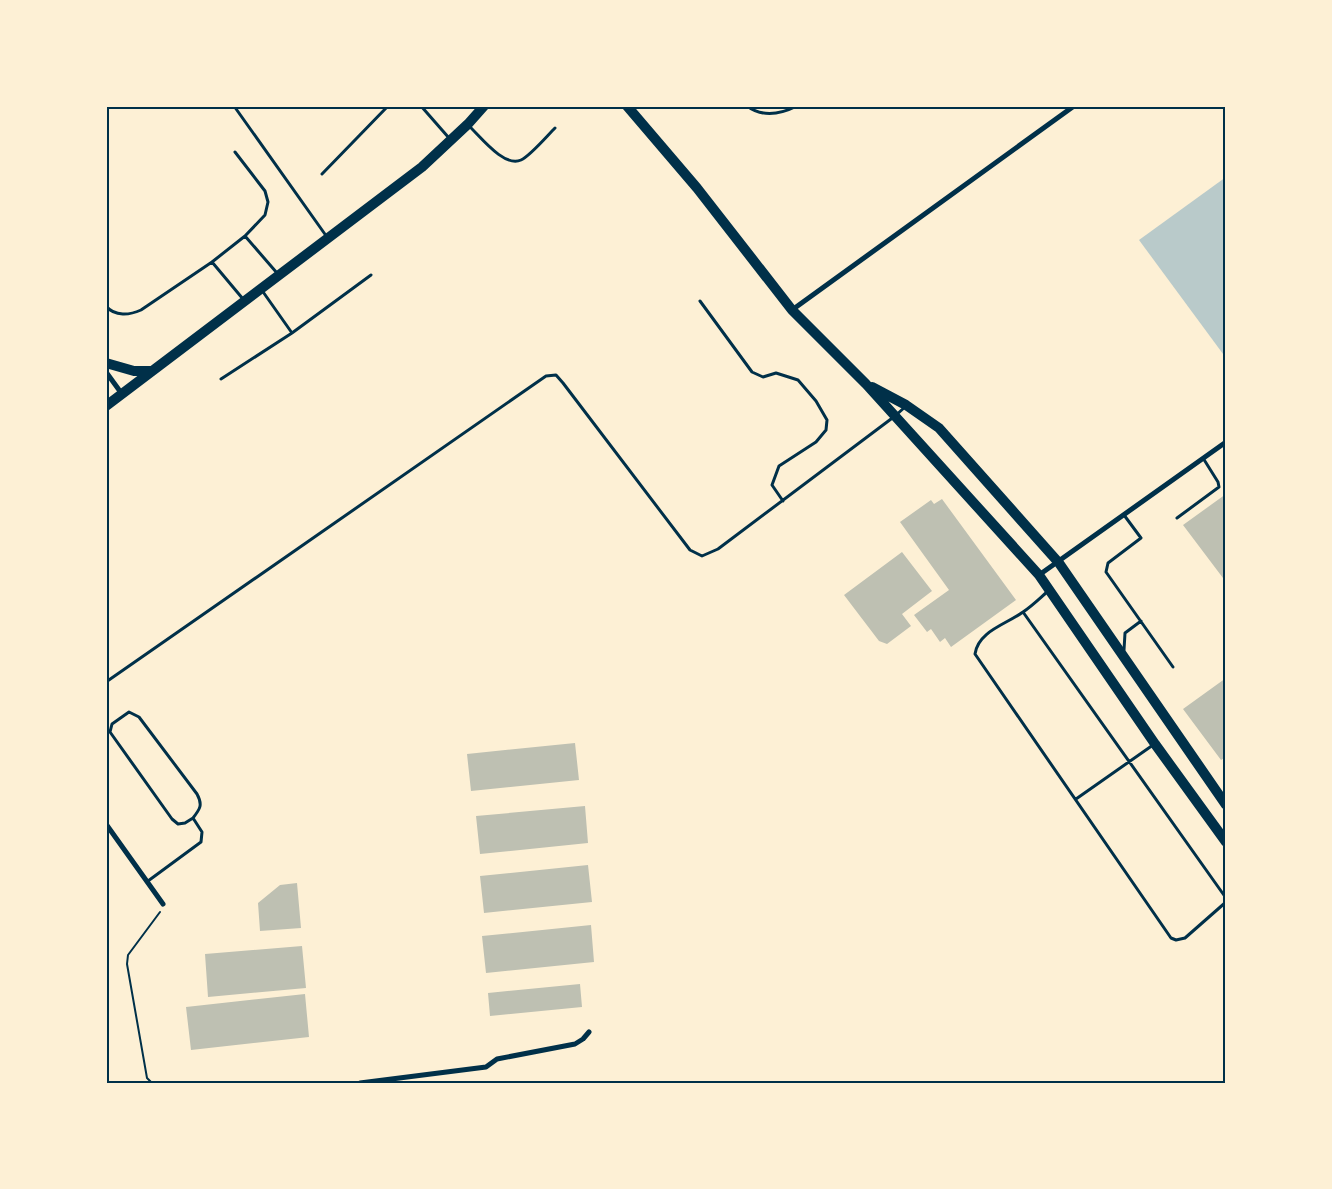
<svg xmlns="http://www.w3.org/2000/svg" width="1332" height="1189" viewBox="0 0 1332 1189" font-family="'Source Sans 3',sans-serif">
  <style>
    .green { fill: #b9caca }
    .building { fill: #bec0b2 }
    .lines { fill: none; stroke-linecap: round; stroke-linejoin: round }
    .path { stroke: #003049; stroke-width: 2 }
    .service { stroke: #003049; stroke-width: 3 }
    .minor { stroke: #003049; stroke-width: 5 }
    .secondary { stroke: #003049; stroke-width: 10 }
    .neatline { fill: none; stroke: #003049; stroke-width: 2 }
  </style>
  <rect width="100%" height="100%" fill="#fdf0d5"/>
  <path class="green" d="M1226,177V358L1139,240Z"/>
  <path class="building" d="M1226,494V582L1183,525Z
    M942,499L1016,600L951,647L945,638L940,642L931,629L927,632L914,615L949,590L900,522L931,500L934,504Z
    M902,552L932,591L902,614L911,626L887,644L879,641L844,595Z
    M1226,678V757L1221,760L1183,709Z
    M575,743L579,780L471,791L467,754Z
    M585,806L588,843L480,854L476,816Z
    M588,865L592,902L484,913L480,876Z
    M297,883L301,928L260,931L258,903L280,885Z
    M591,925L594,962L486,973L482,936Z
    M302,946L306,988L208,997L205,954Z
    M580,984L582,1007L490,1016L488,993Z
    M305,994L309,1037L191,1050L186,1007Z"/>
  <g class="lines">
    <path class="path" d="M152,1083L147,1078L127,964L128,955L160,912"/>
    <path class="service" d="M234,106L327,237
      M421,106L449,138
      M747,106C763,118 781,114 797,106
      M468,125C480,136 504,168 521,160C530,156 547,136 555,128
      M322,174L388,106
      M245,236L277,273
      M212,262L243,299
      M261,289L292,333
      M700,301L752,372L763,377L776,373L798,380L816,401L827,420L826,430L816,442L779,466L772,485L783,501
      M106,306C115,317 130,315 141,310L212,262L245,236L265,215L268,202L265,191L235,152
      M221,379L292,333L371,275
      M1124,515L1141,538L1108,563L1106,572L1173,667
      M1177,518L1219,487L1218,482L1203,458
      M1047,592C1039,599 1032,606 1023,612C1007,624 978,631 975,654L1171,938L1176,940L1185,938L1226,902
      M1023,612L1226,898
      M1124,650L1125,633L1141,621
      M106,682L546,376L556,375L563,383L690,550L702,556L718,549L895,416L905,407
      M1076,799L1153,745
      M148,881L201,842L202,832L193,818L185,823L178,824L172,819L110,732L112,724L129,712L139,717L197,794C203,805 200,809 193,818"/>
    <path class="minor" d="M792,310L1074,106
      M106,372L122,394
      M1039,575L1226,442
      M106,824L163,904
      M360,1083L486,1067L497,1059L575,1044L583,1039L589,1032"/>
    <path class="secondary" d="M627,106L697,188L792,310L866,384L1039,575L1155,744L1226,842
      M106,363L134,371H151
      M872,387L906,405L939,428L1059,563L1226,805
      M106,406L422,167L468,124L484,106"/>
  </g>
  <rect width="1332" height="1189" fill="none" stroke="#fdf0d5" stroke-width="215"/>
  <rect x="108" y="108" width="1116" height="974" class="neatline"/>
</svg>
